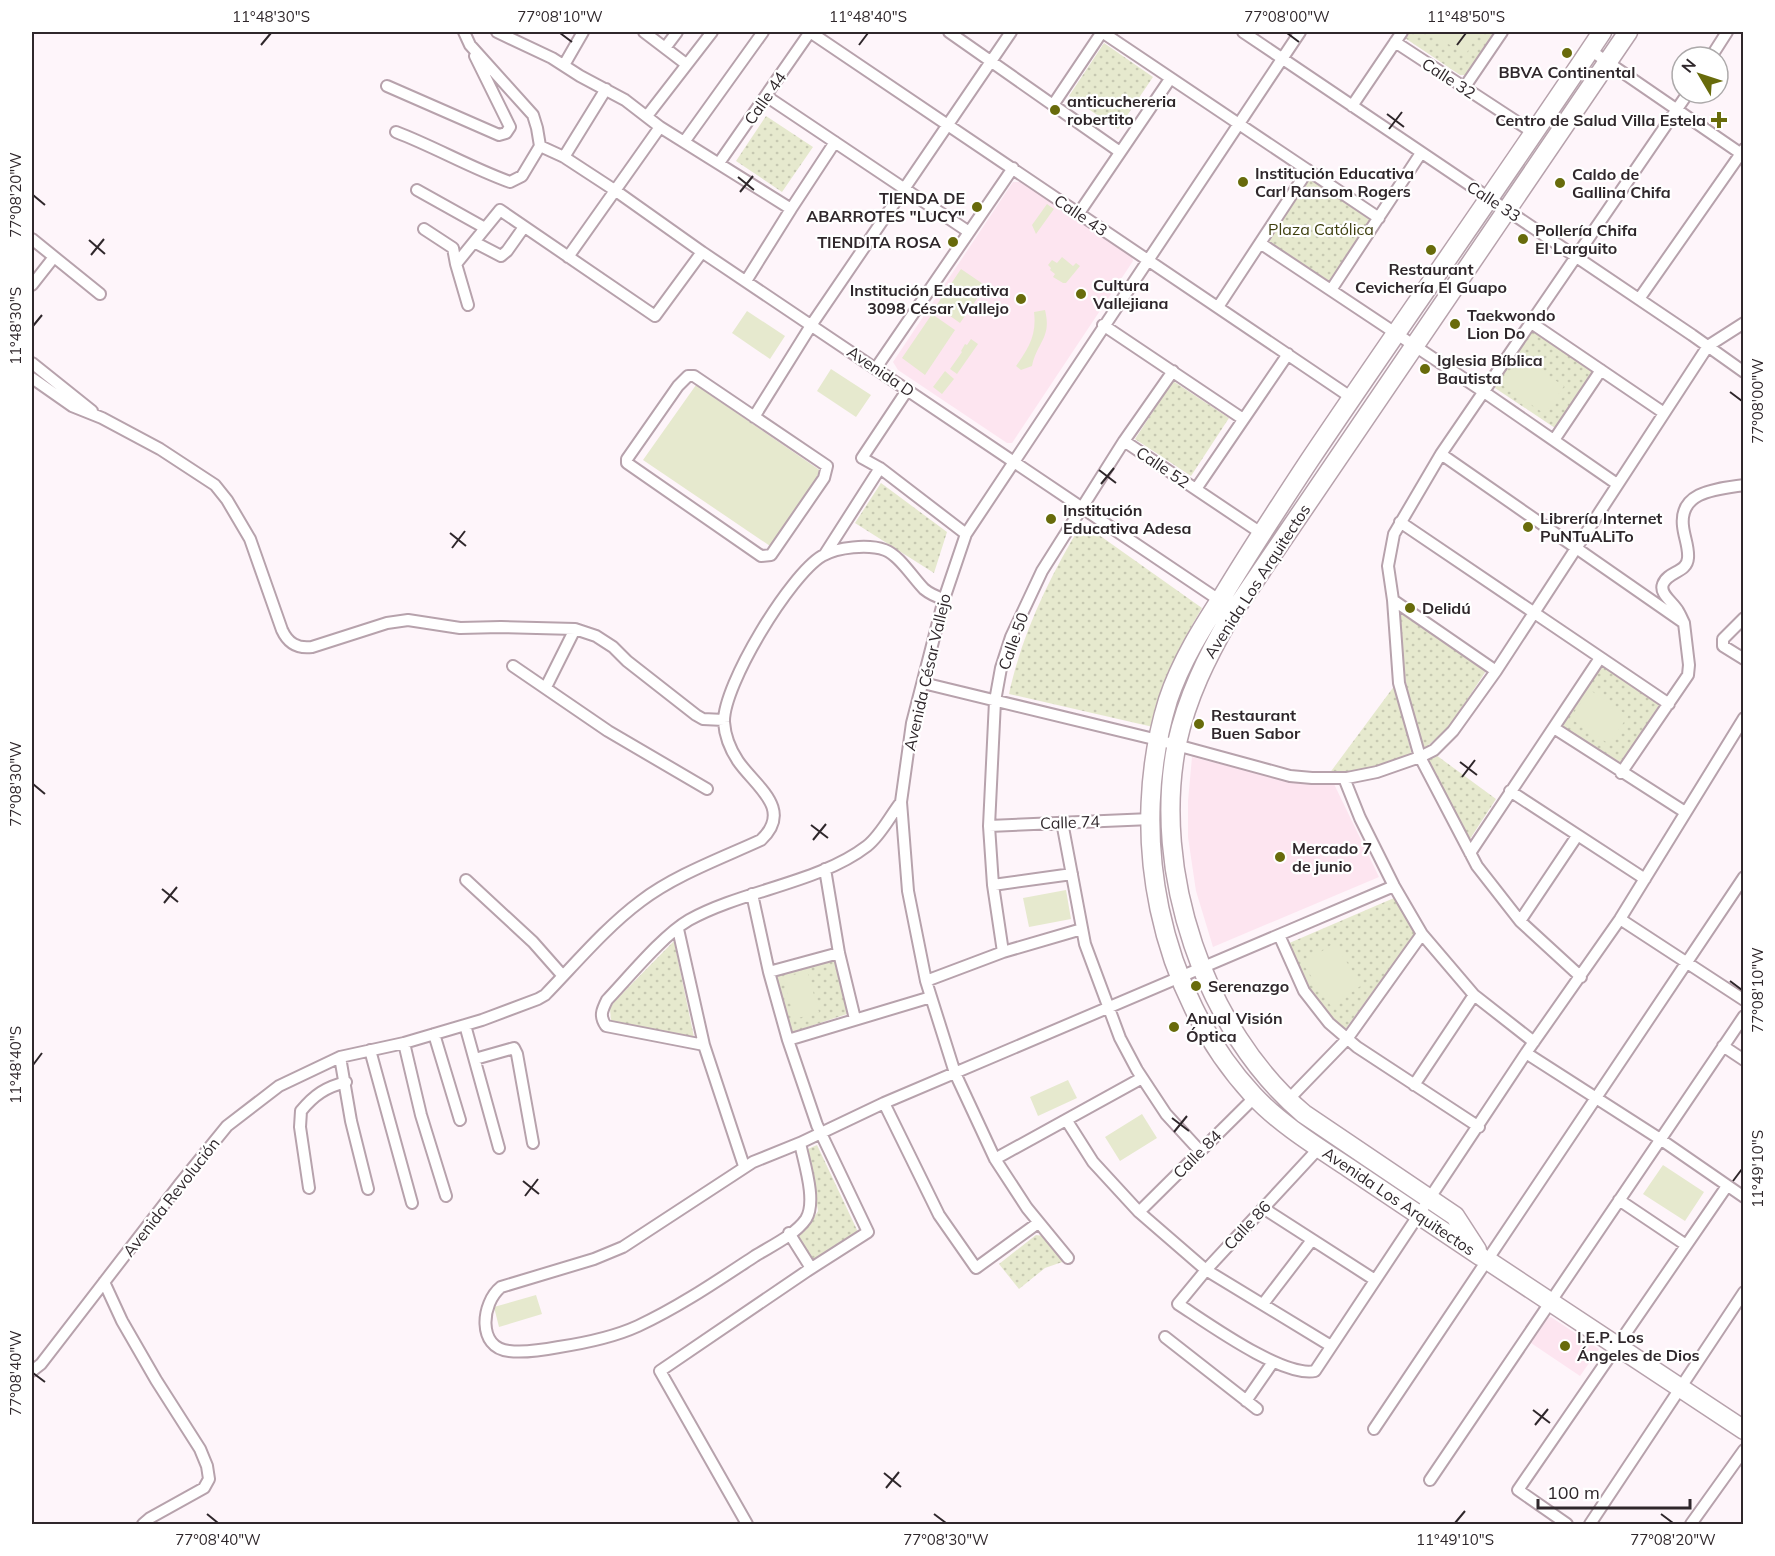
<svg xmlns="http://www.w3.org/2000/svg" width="1775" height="1556" viewBox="0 0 1775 1556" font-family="Mulish,sans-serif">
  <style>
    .built { fill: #fde5f0 }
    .park { fill: url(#park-dots) }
    .garden { fill: #e6e9ce }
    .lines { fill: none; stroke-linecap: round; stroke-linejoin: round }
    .minor-casing { stroke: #b7a2ac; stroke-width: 14 }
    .primary-casing { stroke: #b7a2ac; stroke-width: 21 }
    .minor { stroke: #fff; stroke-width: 10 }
    .primary { stroke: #fff; stroke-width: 18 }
    .ticks { fill: none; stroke: #2f272b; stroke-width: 2 }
    .poi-dot { fill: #686b0b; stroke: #fff; stroke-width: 2 }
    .labels { text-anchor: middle; stroke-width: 4.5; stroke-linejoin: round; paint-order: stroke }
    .poi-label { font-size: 16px; font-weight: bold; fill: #2f272b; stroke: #fff; text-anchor: start }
    .street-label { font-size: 16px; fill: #2f272b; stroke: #fff }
    .park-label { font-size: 16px; fill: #3e3f0e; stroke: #fff }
    .neatline { fill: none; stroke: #2f272b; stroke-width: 2 }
    .ticks-label { font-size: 15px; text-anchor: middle; fill: #2f272b }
  </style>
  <defs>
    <pattern id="park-dots" width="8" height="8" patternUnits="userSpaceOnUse" patternTransform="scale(1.5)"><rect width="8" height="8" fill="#e6e9ce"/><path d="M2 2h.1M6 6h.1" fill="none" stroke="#c6c8b1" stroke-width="1.8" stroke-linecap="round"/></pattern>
  </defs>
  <rect width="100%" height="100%" fill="#fef5fa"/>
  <path class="built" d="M1013,182H1020L1132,256L1133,261L1012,443H1007L898,370L893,362Z
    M1192,757L1293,782L1334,784L1379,877L1213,947L1196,891L1188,837V801Z
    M1551,1317L1599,1349L1580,1376L1531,1343L1548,1318Z"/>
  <path class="park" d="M1406,32H1497L1467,75H1460L1405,38Z
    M1104,43L1153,77L1118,129L1069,96Z
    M766,116L813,147L782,192L736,161Z
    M1308,170L1379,218L1331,284L1266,241Z
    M1534,329L1595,369L1555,428L1492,386Z
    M1173,381L1229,418L1191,476L1135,439Z
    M881,483L947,532L934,573L855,523Z
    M1082,523L1202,608C1179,646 1163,684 1153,727L1009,694C1022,633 1050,576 1082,523Z
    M1396,605L1488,668L1449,727L1424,749L1410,705L1401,653Z
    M1602,666L1660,704L1620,765L1562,727Z
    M1395,685L1412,756L1370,768L1329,774Z
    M1436,755L1496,799L1468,842L1449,806L1429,760Z
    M1394,898L1416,932L1344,1031C1315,1002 1303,982 1287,944Z
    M674,941L694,1037L611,1021L610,1009L613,1003Z
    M835,959L847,1014L790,1033L775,975Z
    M817,1145L858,1232L813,1264L795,1236L810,1224L818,1211L808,1149Z
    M1036,1235L1044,1236L1065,1261L1045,1268L1019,1289L999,1264Z"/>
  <path class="garden" d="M1427,32H1479L1466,54Z
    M1047,204L1054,209L1036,234L1032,225Z
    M1062,257L1073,266L1076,263L1080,266L1066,283H1063L1053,277L1055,274L1050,270L1051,268L1048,265L1052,260L1057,263Z
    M961,269L986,286L960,323L936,306Z
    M1045,310C1052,338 1037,342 1032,366L1021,370L1016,366C1028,349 1037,335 1034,312Z
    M747,311L785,336L770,359L732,333Z
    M932,314L955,330L925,375L902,358Z
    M971,339L978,344L957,374L950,369L962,352L961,351L965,344L967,345Z
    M1520,357L1564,386L1545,414L1502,385Z
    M831,369L871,395L856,417L817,391Z
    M945,371L954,379L942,394L933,387Z
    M696,385L824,473L773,548L643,460Z
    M1590,690L1628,716L1609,744L1570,718Z
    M1066,890L1071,919L1029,927L1023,898Z
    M1334,943L1362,985L1331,1006L1303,964Z
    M807,971L819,1012L795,1019L783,978Z
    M1068,1080L1077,1098L1038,1116L1030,1097Z
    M1142,1114L1157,1138L1120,1161L1105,1137Z
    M1663,1165L1704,1192L1685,1221L1643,1194Z
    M536,1295L542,1314L499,1327L494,1307Z"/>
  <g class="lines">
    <defs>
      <path id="minor" d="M497,32L552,58L580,76L625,100L660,127L791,209
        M644,32L686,64
        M810,32L1352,398
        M949,32L1120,152
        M1102,32L1379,218
        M1243,32L1692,335L1744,372
        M1395,42L1534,133
        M665,48L677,32
        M1590,50L1740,153
        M1711,57L1727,32
        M564,65L583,32
        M387,86L499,135L506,133L510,127L475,56
        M1464,88L1502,32
        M766,96L969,232
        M1053,105L1102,32
        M1352,106L1402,32
        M647,116L712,32
        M396,132C435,147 471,168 510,182L522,176L540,146L537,128L533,115L470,45L464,32
        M684,142L763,32
        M540,146L564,157L616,191L702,252L1219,600
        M564,157L606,89
        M719,163L810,32
        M417,190L485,228
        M1079,213L1170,79
        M424,229L453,248L456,264
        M32,239L100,294
        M474,242L501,256L507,251L524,227
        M1260,243L1484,392L1617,484
        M568,257L660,127
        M746,281L791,209L835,142
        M32,285L54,257
        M1331,290L1421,153
        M1639,299L1744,149
        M468,305L456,264L500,210L655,316L702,252
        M1218,307L1308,170
        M1530,322L1664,413
        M1103,325L1243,419
        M32,363L92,411
        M876,368L1013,168
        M688,376H694L827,466L824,478L771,555L761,556L627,463V459L678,386Z
        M32,378L72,406L102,418L160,449L215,485L227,500L250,539L282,630C288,643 297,649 312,647L387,623L408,620L460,628L501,627L575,629L596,636L613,647L627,661L696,715L703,719L724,720
        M908,389L862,458L880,468L966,534
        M754,417L812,324L1011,32
        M1554,440L1601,370
        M1124,441L1261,533
        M1441,454L1684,623L1689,665L1688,675L1621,773
        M1196,489L1288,354
        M1400,522L1669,704
        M825,554L880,468
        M1393,600L1496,671
        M1744,618L1723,639V646L1744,659
        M1684,623C1682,619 1680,614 1678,611C1673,602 1659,594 1663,584C1668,571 1687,573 1688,558C1689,547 1684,537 1683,526C1679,491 1717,489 1744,485
        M513,666L608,731L707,789
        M923,683L1158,740L1290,776L1312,778H1347L1377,772L1420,757L1434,750L1453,731L1496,671L1708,346L1744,323
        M546,687L575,629
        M1554,728L1685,812
        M1344,778L1360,818L1394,886L1422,934L1474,995L1534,1042
        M1510,791L1645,879
        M1062,822L1085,944L1120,1038L1137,1070L1166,1114L1200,1151
        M989,826L1151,819
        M1470,853L1600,658
        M825,869L839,953L855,1019
        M466,880L533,942L563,976
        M993,885L1072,874
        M1620,919L1744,1000
        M1520,921L1577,836
        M678,929L704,1045L744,1166
        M1279,935L1304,991L1329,1023L1357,1047L1479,1127
        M1003,952L993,885L989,826L995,701L1001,668L1011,637L1042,571L1124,441L1173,371
        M769,972L839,953
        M1581,977L1520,921L1477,866L1420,757L1399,683L1393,600L1388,566L1394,534L1441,454L1688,93
        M926,981L1003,952L1082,929
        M465,1025L499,1148
        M434,1034L460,1120
        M788,1040L931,997
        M404,1043L421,1115L446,1196
        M704,1045L606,1026C599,1016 602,1010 607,1000C628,978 663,935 689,920C743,890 819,883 867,846C881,835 890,816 901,802
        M1723,1046L1744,1060
        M370,1050L412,1203
        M1526,1053L1660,1139L1744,1197
        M340,1057L351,1121L368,1189
        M475,1059L514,1048L517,1054L533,1143
        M1414,1085L1474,995
        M1288,1100L1347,1039L1422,934
        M884,1103L939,1215L976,1268L1038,1223
        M1067,1121L1093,1162L1139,1212L1206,1270L1331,1346
        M800,1143C804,1163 817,1201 806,1219C795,1235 771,1246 755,1256C717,1281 679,1307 638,1326C614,1337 585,1343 559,1347C543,1350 525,1353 509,1351C477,1348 481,1303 501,1287L594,1259L623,1247L753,1162L800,1143L884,1103L1394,886
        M1319,1148L1206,1270L1178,1304C1206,1322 1283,1378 1315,1371L1526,1053L1620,919L1744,718
        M995,1159L1142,1078
        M309,1188L300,1127L301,1111C314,1095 326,1087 346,1082
        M1619,1200L1686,1245
        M1263,1208L1375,1280
        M1139,1212L1255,1097
        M789,1233L811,1268
        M1068,1258L1027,1208L995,1159L955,1073L926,981L908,891L901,802L912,723L944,599L966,534L1300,32
        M104,1282L122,1321L156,1380L200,1449L207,1466L209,1479L204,1488L150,1518L143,1524
        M1263,1304L1312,1240
        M1165,1337L1257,1409
        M32,1371L41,1364L179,1185L227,1126L279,1086L340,1057L404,1043L482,1020L538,999L545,995C576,963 606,927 641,901C675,875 722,858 761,840C794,809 755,786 738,761C730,749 725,737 724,722C723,685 790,575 822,556C838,547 868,544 885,550C899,555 913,578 924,589C930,594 937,597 944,599
        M1246,1401L1273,1362
        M1374,1429L1744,877
        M1430,1480L1744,1016
        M747,1524L660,1371L807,1271L868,1232L817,1125L788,1040L769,972L752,894
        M1567,1524L1518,1490L1727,1186
        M1590,1524L1744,1292
        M1691,1524L1744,1450"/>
      <path id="primary" d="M1477,1250L1455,1216L1304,1114C1204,1030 1151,870 1177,743C1187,697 1207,657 1230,617L1628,32
        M1480,1256C1436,1226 1392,1197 1349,1168C1316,1146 1280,1124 1253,1095C1158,992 1127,833 1168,700C1181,661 1202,628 1224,594C1251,549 1280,505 1309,461C1406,317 1506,176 1602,32
        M1487,1260L1744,1430"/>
    </defs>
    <use href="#minor" class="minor-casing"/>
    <use href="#primary" class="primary-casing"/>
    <use href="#minor" class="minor"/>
    <use href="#primary" class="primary"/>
  </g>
  <path class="ticks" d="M560,33L572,42M1287,33L1299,42M261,45L271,33M859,45L868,33M1457,45L1466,33M1387,114L1404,127M1389,129L1402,112M738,177L754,190M740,192L753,176M33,195L45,205M89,240L105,254M91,255L104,239M33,326L42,315M1730,392L1742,401M1099,470L1116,483M1101,484L1114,468M450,533L466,546M452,548L465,531M1460,762L1477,775M1462,777L1475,760M33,784L45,794M811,825L828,838M813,840L826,824M162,889L178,902M164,903L177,887M1730,981L1742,990M33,1065L42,1053M1172,1118L1189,1131M1174,1132L1187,1116M523,1181L539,1194M1733,1181L1742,1169M525,1196L538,1179M33,1373L45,1382M1533,1410L1550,1423M1535,1425L1548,1409M884,1473L901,1487M886,1488L899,1472M207,1514L218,1523M934,1514L946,1523M1661,1514L1673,1523M1455,1523L1465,1511"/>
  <g class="poi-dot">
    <circle cx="1567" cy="53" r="6"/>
    <circle cx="1055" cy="110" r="6"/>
    <path d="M1716 111h6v6h6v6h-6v6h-6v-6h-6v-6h6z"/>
    <circle cx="1243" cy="182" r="6"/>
    <circle cx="1560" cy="183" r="6"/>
    <circle cx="977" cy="207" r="6"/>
    <circle cx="1523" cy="239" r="6"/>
    <circle cx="953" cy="242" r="6"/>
    <circle cx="1431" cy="250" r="6"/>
    <circle cx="1081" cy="294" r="6"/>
    <circle cx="1021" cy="299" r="6"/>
    <circle cx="1455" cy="324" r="6"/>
    <circle cx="1425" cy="369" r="6"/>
    <circle cx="1051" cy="519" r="6"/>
    <circle cx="1528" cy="527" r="6"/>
    <circle cx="1410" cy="608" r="6"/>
    <circle cx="1199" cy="724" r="6"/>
    <circle cx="1280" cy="857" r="6"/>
    <circle cx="1196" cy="986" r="6"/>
    <circle cx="1174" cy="1027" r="6"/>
    <circle cx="1565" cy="1346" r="6"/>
  </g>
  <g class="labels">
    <g class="poi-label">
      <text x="1567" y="78" text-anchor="middle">BBVA Continental</text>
      <text x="1067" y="107">anticuchereria<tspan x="1067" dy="18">robertito</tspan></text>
      <text x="1706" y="126" text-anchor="end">Centro de Salud Villa Estela</text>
      <text x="1255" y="179">Institución Educativa<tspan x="1255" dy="18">Carl Ransom Rogers</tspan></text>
      <text x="1572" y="180">Caldo de<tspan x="1572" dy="18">Gallina Chifa</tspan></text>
      <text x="965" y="204" text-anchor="end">TIENDA DE<tspan x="965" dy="18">ABARROTES "LUCY"</tspan></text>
      <text x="1535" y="236">Pollería Chifa<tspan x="1535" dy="18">El Larguito</tspan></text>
      <text x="941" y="248" text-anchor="end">TIENDITA ROSA</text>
      <text x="1431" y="275" text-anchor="middle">Restaurant<tspan x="1431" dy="18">Cevichería El Guapo</tspan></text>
      <text x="1093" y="291">Cultura<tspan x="1093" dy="18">Vallejiana</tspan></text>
      <text x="1009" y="296" text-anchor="end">Institución Educativa<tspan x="1009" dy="18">3098 César Vallejo</tspan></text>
      <text x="1467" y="321">Taekwondo<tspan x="1467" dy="18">Lion Do</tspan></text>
      <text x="1437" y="366">Iglesia Bíblica<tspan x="1437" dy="18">Bautista</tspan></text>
      <text x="1063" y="516">Institución<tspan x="1063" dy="18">Educativa Adesa</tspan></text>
      <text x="1540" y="524">Librería Internet<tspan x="1540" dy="18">PuNTuALiTo</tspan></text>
      <text x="1422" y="614">Delidú</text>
      <text x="1211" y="721">Restaurant<tspan x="1211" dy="18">Buen Sabor</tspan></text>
      <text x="1292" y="854">Mercado 7<tspan x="1292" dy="18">de junio</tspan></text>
      <text x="1208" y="992">Serenazgo</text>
      <text x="1186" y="1024">Anual Visión<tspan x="1186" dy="18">Óptica</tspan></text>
      <text x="1577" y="1343">I.E.P. Los<tspan x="1577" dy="18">Ángeles de Dios</tspan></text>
    </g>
    <g class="street-label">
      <text transform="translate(1449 78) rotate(33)" y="6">Calle 32</text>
      <text transform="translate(765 98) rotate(-55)" y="6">Calle 44</text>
      <text transform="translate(1494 201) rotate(33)" y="6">Calle 33</text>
      <text transform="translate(1081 215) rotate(34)" y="6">Calle 43</text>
      <text transform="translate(881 371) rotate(34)" y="6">Avenida D</text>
      <text transform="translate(1163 467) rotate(34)" y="6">Calle 52</text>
      <text transform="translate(1257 581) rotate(-57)" y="6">Avenida Los Arquitectos</text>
      <text transform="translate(1013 641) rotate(-70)" y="6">Calle 50</text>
      <text transform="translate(927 672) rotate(-77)" y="6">Avenida César Vallejo</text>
      <text transform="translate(1070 822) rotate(-2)" y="6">Calle 74</text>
      <text transform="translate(1197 1154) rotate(-45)" y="6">Calle 84</text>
      <text transform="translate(171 1197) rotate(-52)" y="6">Avenida Revolución</text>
      <text transform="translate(1399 1201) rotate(34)" y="6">Avenida Los Arquitectos</text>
      <text transform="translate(1247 1225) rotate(-47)" y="6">Calle 86</text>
    </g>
    <g class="park-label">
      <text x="1321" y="235">Plaza Católica</text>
    </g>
  </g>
  <rect width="1775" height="1556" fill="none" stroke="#ffffff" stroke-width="66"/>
  <g transform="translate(1700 75) rotate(309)"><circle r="28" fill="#ffffff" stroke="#aca9aa" stroke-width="1.5"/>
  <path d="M0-4.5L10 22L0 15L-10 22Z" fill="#686b0b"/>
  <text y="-9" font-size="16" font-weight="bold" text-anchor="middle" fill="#2f272b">N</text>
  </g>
  <path d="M1538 1499v9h152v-9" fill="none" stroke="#2f272b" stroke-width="3"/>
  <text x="1547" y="1499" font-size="18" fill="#2f272b" stroke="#ffffff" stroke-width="4.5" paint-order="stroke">100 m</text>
  <rect x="33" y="33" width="1709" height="1490" class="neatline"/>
  <g class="ticks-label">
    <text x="271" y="22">11°48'30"S</text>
    <text x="560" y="22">77°08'10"W</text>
    <text x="868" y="22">11°48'40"S</text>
    <text x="1287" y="22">77°08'00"W</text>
    <text x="1466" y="22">11°48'50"S</text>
    <text transform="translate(16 195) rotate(-90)" y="5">77°08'20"W</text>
    <text transform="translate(16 326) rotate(-90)" y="5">11°48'30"S</text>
    <text transform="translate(1758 401) rotate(-90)" y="5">77°08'00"W</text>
    <text transform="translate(16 784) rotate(-90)" y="5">77°08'30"W</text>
    <text transform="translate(1758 990) rotate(-90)" y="5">77°08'10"W</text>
    <text transform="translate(16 1065) rotate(-90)" y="5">11°48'40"S</text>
    <text transform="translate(1758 1169) rotate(-90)" y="5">11°49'10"S</text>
    <text transform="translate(16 1373) rotate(-90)" y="5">77°08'40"W</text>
    <text x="218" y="1545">77°08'40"W</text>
    <text x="946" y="1545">77°08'30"W</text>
    <text x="1455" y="1545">11°49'10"S</text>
    <text x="1673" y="1545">77°08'20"W</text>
  </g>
</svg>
